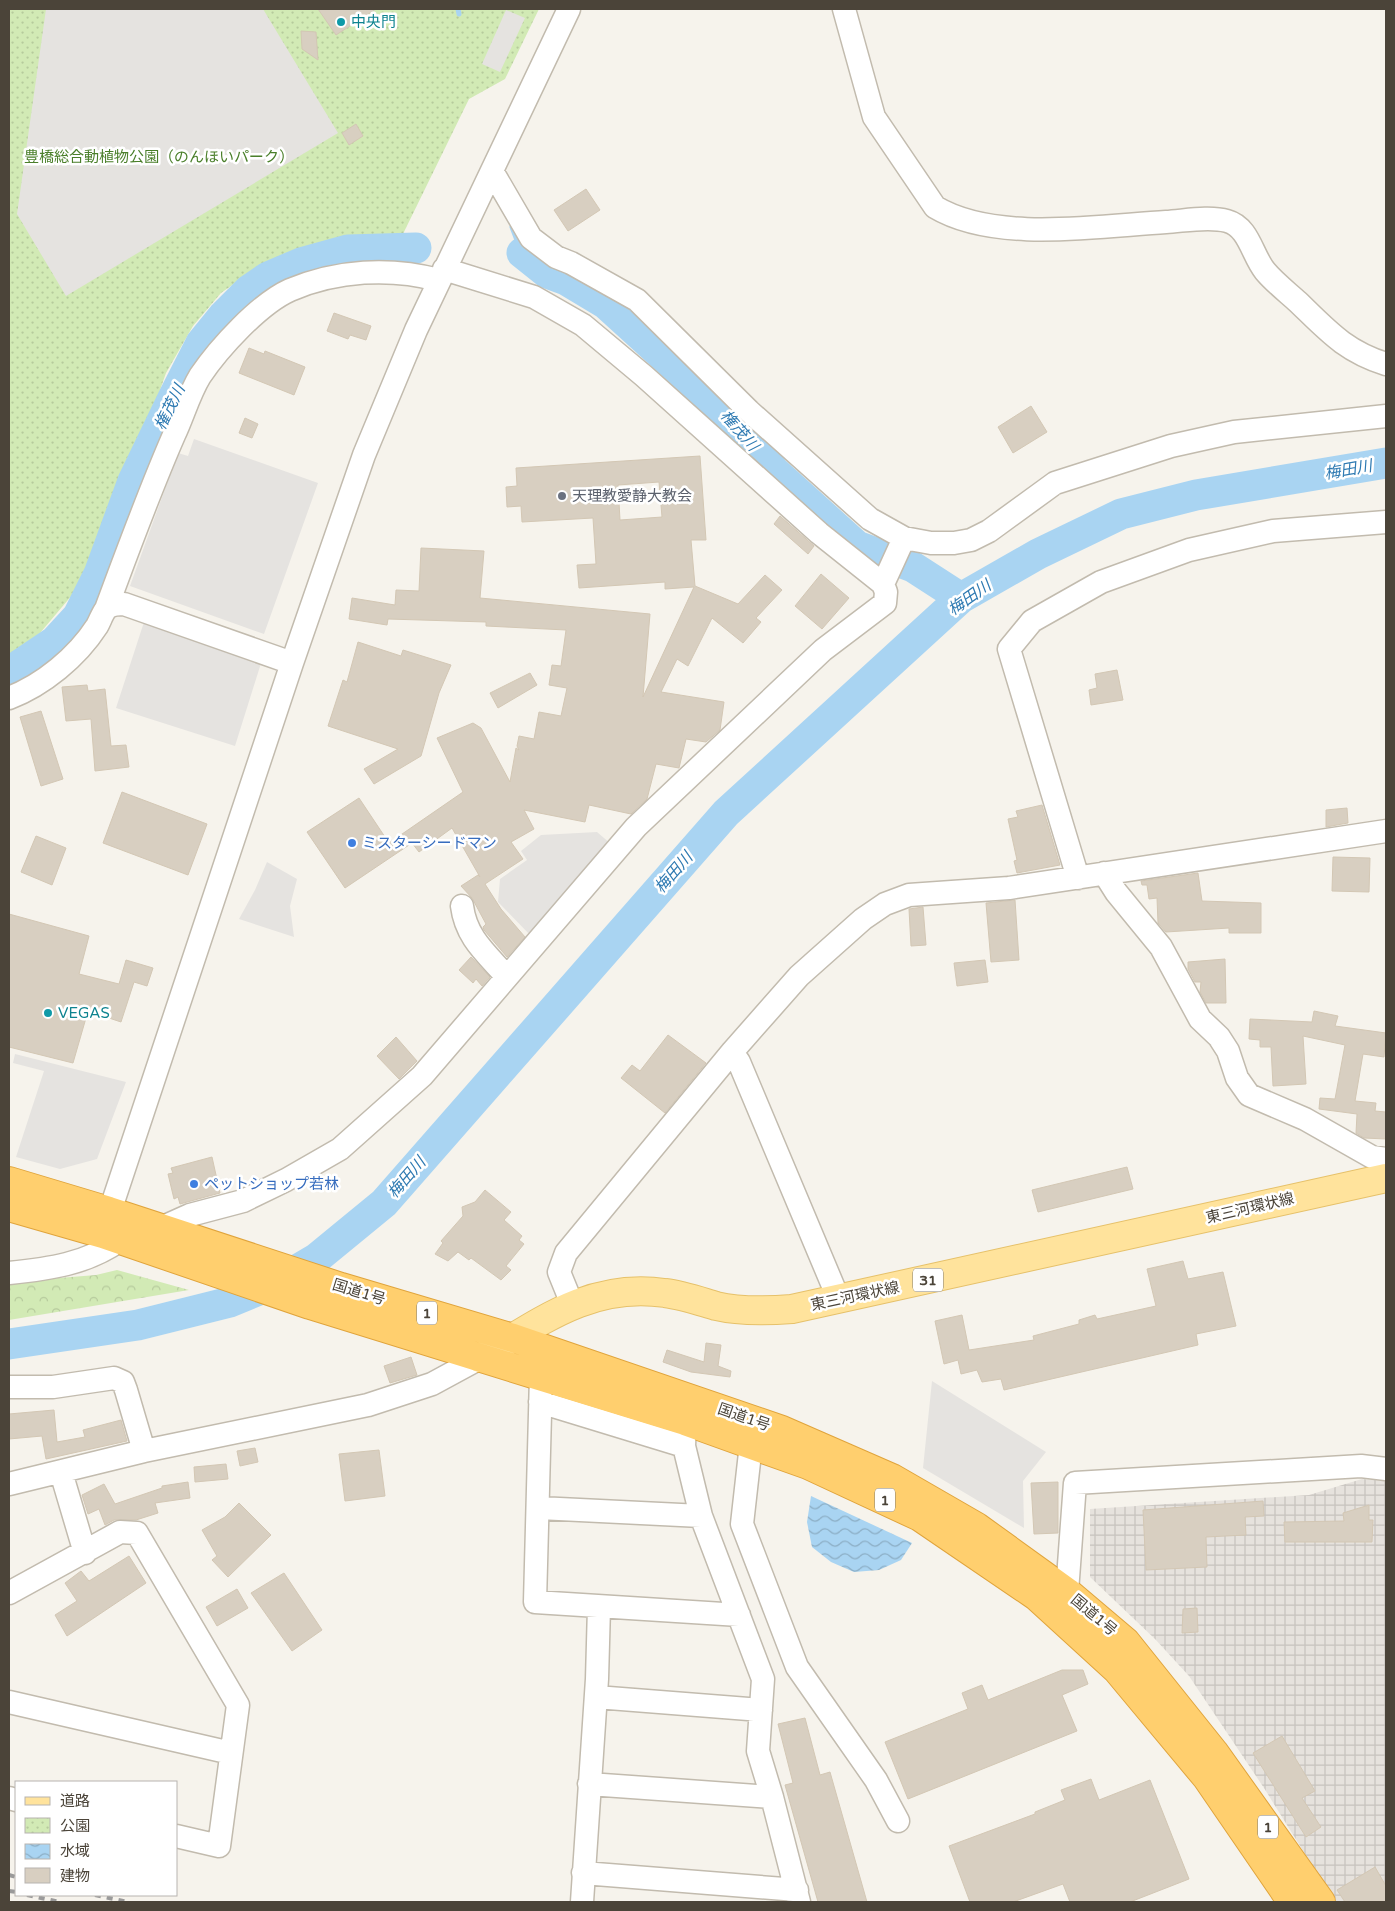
<svg xmlns="http://www.w3.org/2000/svg" width="1395" height="1911" viewBox="0 0 1395 1911" font-family="'Varela Round','Noto Sans JP',sans-serif">
  <style>
    .industrial { fill: url(#industrial-grid) }
    .forest { fill: url(#forest-crowns) }
    .park { fill: url(#park-dots) }
    .parking { fill: #e5e3e0 }
    .water { fill: url(#water-waves) }
    .lines { fill: none; stroke-linecap: round; stroke-linejoin: round }
    .stream { stroke: #a9d4f2; stroke-width: 5 }
    .river { stroke: #a9d4f2; stroke-width: 31 }
    .building { fill: #d8cfc1; stroke: #d3c7b4; fill-rule: evenodd }
    .minor-casing { stroke: #c2bbae; stroke-width: 25 }
    .major-casing { stroke: #e6c16a; stroke-width: 30 }
    .highway-casing { stroke: #e0a43c; stroke-width: 30 }
    .minor { stroke: #fff; stroke-width: 22 }
    .major { stroke: #ffe39c; stroke-width: 28 }
    .highway { stroke: #ffcf6e; stroke-width: 28 }
    .rail { stroke: #9a9a9a; stroke-width: 4; stroke-dasharray: 6 6; stroke-linecap: butt }
    .culture-dot { fill: #0f9aa8; stroke: #fff; stroke-width: 2 }
    .worship-dot { fill: #6b7280; stroke: #fff; stroke-width: 2 }
    .shop-dot { fill: #3f7fe0; stroke: #fff; stroke-width: 2 }
    .labels { text-anchor: middle; stroke-width: 5; stroke-linejoin: round; paint-order: stroke }
    .shield { fill: #fff; stroke: #817c74; stroke-width: 1 }
    .shield-label { font-size: 14px; font-weight: bold; fill: #4b4439 }
    .culture-label { font-size: 15px; fill: #0d838f; stroke: #fff; text-anchor: start }
    .park-label { font-size: 15px; fill: #4a7f2a; stroke: #fff }
    .worship-label { font-size: 15px; fill: #5b616d; stroke: #fff; text-anchor: start }
    .shop-label { font-size: 15px; fill: #366cbe; stroke: #fff; text-anchor: start }
    .street-label { font-size: 15px; fill: #4b4439; stroke: #fff }
    .water-label { font-size: 16px; font-style: italic; fill: #2e7ab2; stroke: #fff }
  </style>
  <defs>
    <pattern id="industrial-grid" width="8" height="8" patternUnits="userSpaceOnUse" patternTransform="scale(1.25)"><rect width="8" height="8" fill="#e6e2dd"/><path d="M0 4h8M4 0v8" fill="none" stroke="#c7c3be"/></pattern>
    <pattern id="forest-crowns" width="20" height="18" patternUnits="userSpaceOnUse" patternTransform="scale(1.25)"><rect width="20" height="18" fill="#d2eab5"/><path d="M2 6a3 3 0 1 1 6 0M12 15a3 3 0 1 1 6 0" fill="none" stroke="#b6ca9c"/></pattern>
    <pattern id="park-dots" width="8" height="8" patternUnits="userSpaceOnUse" patternTransform="scale(1.25)"><rect width="8" height="8" fill="#d2eab5"/><path d="M2 2h.1M6 6h.1" fill="none" stroke="#b6ca9c" stroke-width="1.8" stroke-linecap="round"/></pattern>
    <pattern id="water-waves" width="16" height="10" patternUnits="userSpaceOnUse" patternTransform="scale(1.25)"><rect width="16" height="10" fill="#a9d4f2"/><path d="M0 5q4-4 8 0t8 0" fill="none" stroke="#8caec5"/></pattern>
  </defs>
  <rect width="100%" height="100%" fill="#f6f3ec"/>
  <path class="industrial" d="M1362,1479L1386,1481V1902H1335L1264,1788L1189,1676L1155,1639L1090,1577V1509L1309,1495Z"/>
  <path class="forest" d="M117,1270L189,1290L9,1320V1282L96,1275Z"/>
  <path class="park" d="M9,9H539L505,79L469,99L402,236L342,238L309,248L248,274L221,293L193,326L166,373L133,467L73,594L40,633L9,656Z"/>
  <path class="parking" d="M46,9H263L338,133L66,296L17,214Z
    M506,10L525,18L500,72L482,64Z
    M194,439L318,483L264,634L130,586L178,453L188,456Z
    M144,622L262,660L235,746L116,708Z
    M597,832L611,844L532,937L498,902L500,879L527,860L521,851L541,835Z
    M267,862L297,879L290,906L294,937L239,919L255,890Z
    M15,1054L126,1082L97,1159L60,1169L16,1157L44,1071L13,1063Z
    M932,1381L1046,1452L1023,1481L1024,1528L923,1468Z"/>
  <path class="water" d="M811,1496L912,1543L901,1560L879,1570L854,1572L831,1562L812,1547L807,1522Z"/>
  <g class="lines">
    <path class="stream" d="M458,9L459,14
      M512,227L522,253"/>
    <path class="river" d="M522,253L547,273L566,280L606,304L739,425L774,471L857,546L913,567L961,598
      M9,672L55,641L78,616L99,574L133,481L174,396L201,343L223,316L249,290L268,277L301,263L348,250L416,248
      M9,1344L138,1325L230,1302L271,1285L317,1258L384,1203L726,813L961,598L1038,554L1121,514L1196,495L1386,463"/>
  </g>
  <path class="building" d="M318,9H376L336,35Z
    M301,31L316,32L318,60L302,49Z
    M356,124L363,136L349,145L342,133Z
    M586,189L600,210L568,231L554,210Z
    M334,313L371,326L366,340L350,335L348,339L327,331Z
    M249,348L264,354L265,351L305,367L294,395L239,373Z
    M1031,406L1047,432L1013,453L998,427Z
    M245,418L258,424L252,438L239,433Z
    M700,456L706,540H691L695,586L738,604L765,575L782,590L756,618L761,622L743,643L712,618L688,666L677,659L661,692L724,702L720,730L706,742L686,739L679,768L656,764L647,799L631,814L589,805L585,822L524,810L534,829L511,842L523,859L485,884L501,909L525,937L507,957L484,930L483,927L486,924L472,898L461,886L478,875L480,877L452,828L419,852L412,843L345,888L307,832L359,798L389,843L463,792L437,738L473,723L481,728L510,782L516,748L519,750L517,746L519,736L534,739L539,712L561,716L567,688L549,685L552,665L561,666L566,630L486,626V622L388,619L387,625L349,619L352,598L395,605L396,590L419,591L421,548L484,551L480,598L650,614L643,697L694,587L665,589V582L579,588L577,565L596,564L593,518L522,522L521,506L507,507L506,487L517,486L516,468ZM659,482L662,517L620,520L618,485Z
    M780,516L814,546L808,554L774,524Z
    M821,574L849,598L822,629L795,606Z
    M358,642L401,656L403,650L451,665L439,693L421,756L374,784L364,769L398,749L328,726L343,680L347,682Z
    M1117,670L1123,700L1091,705L1089,690L1097,688L1095,674Z
    M530,673L537,685L498,708L490,693Z
    M87,685L88,691L105,689L111,746L126,745L129,767L95,771L91,719L66,721L62,687Z
    M41,711L63,779L41,786L20,717Z
    M122,792L207,824L188,875L103,843Z
    M1042,805L1060,865L1017,873L1014,861L1017,860L1008,819L1018,817L1016,811Z
    M1347,808L1348,823L1326,827V810Z
    M36,836L66,848L52,885L21,872Z
    M1333,857L1370,858L1369,892L1332,891Z
    M1198,873L1202,901L1261,903V933H1229V928L1166,932L1158,923L1157,898L1149,899L1147,885H1142L1141,881Z
    M1015,900L1019,960L991,962L986,903Z
    M923,907L926,945L911,946L909,909Z
    M9,914L89,936L79,974L119,984L126,960L153,968L147,986L134,982L121,1022L88,1011L73,1063L9,1047Z
    M471,957L490,977L482,986L476,979L473,983L459,970Z
    M1225,959L1226,1003H1206L1200,992L1201,982H1195L1188,969V962Z
    M985,960L988,982L957,986L954,963Z
    M1314,1011L1338,1016L1335,1026L1386,1033L1384,1057L1363,1054L1355,1101L1376,1103L1375,1111L1386,1112V1139L1364,1138L1356,1133L1357,1114L1319,1109L1320,1098L1335,1099L1345,1045L1303,1036L1306,1084L1273,1086L1271,1047H1260V1040L1249,1039L1250,1019L1312,1022Z
    M668,1035L706,1063L665,1113L621,1078L632,1065L640,1071Z
    M396,1037L417,1061L399,1079L377,1056Z
    M212,1157L220,1193L180,1204L178,1197L174,1199L168,1174L173,1173L171,1168Z
    M1127,1167L1133,1189L1038,1212L1032,1190Z
    M485,1190L511,1212L504,1220L522,1236L519,1240L524,1244L506,1266L511,1270L501,1280L471,1258L469,1260L458,1252L448,1261L435,1254L443,1243L441,1241L463,1216L462,1207L475,1202Z
    M1183,1261L1188,1279L1223,1272L1236,1326L1196,1334L1198,1345L1004,1390L1001,1379L982,1382L977,1370L961,1374L958,1360L944,1364L935,1321L962,1315L969,1350L1034,1340L1033,1336L1079,1324V1320L1095,1315L1097,1319L1156,1306L1147,1269Z
    M706,1343L721,1345L718,1366L731,1371L730,1377L691,1372L663,1362L667,1350L704,1362Z
    M411,1357L417,1375L390,1383L384,1366Z
    M54,1410L57,1442L85,1437L83,1430L121,1420L127,1441L46,1459L42,1436L9,1439V1414Z
    M255,1448L258,1462L240,1466L237,1451Z
    M379,1450L385,1496L345,1501L339,1454Z
    M226,1464L228,1479L195,1482L194,1467Z
    M188,1482L190,1498L155,1503L158,1513L136,1520H114L105,1525L99,1509L88,1514L82,1495L104,1484L115,1504L162,1488V1486Z
    M1058,1482V1533L1034,1534L1031,1483Z
    M1263,1501L1264,1516L1245,1517L1246,1535L1206,1537L1207,1567L1146,1570L1143,1510Z
    M239,1503L271,1535L228,1577L212,1560L217,1556L202,1530L225,1517Z
    M1369,1505V1520H1373L1372,1542H1285L1284,1522L1344,1521L1343,1513Z
    M129,1556L146,1583L67,1636L55,1615L77,1601L65,1583L81,1571L89,1581Z
    M284,1573L322,1630L292,1651L251,1593Z
    M237,1589L248,1608L217,1626L206,1607Z
    M1197,1608L1198,1632L1182,1633L1183,1609Z
    M1062,1670H1083L1088,1684L1062,1695L1077,1731L908,1799L885,1742L968,1709L962,1693L982,1685L988,1700Z
    M805,1718L820,1775L830,1772L867,1902H818L785,1785L793,1783L778,1724Z
    M1282,1736L1315,1791L1302,1798L1321,1827L1306,1837L1253,1753Z
    M1091,1779L1099,1800L1150,1780L1189,1879L1130,1902H1070L1063,1884L1013,1902H970L949,1846L1035,1814V1812L1065,1800L1061,1790Z
    M1375,1867L1386,1886V1902H1345L1337,1890Z"/>
  <g class="lines">
    <defs>
      <path id="minor" d="M844,9L874,117L935,207C995,243 1099,226 1166,222C1184,221 1209,216 1227,221C1249,227 1252,255 1265,271C1274,282 1287,292 1298,302C1328,331 1345,351 1386,364
        M492,171L531,238L556,257L571,263L637,300L749,411L870,519L904,538
        M444,269L534,297L583,325L644,376L819,533L883,584
        M106,609C128,550 149,492 174,435C183,416 189,394 200,376C219,348 259,304 290,290C337,270 390,267 439,280
        M9,698C43,685 77,657 97,626C100,621 102,614 106,609C111,604 117,604 124,604L292,663
        M1104,873L1116,892L1161,947L1200,1019L1219,1037L1228,1051L1237,1078L1249,1095L1305,1119L1372,1157L1386,1159
        M1078,878L1009,649L1032,621L1101,582L1189,550L1273,531L1386,522
        M462,906C466,938 487,954 507,977
        M732,1052L739,1062L839,1300
        M105,1226L292,663L364,455L416,330L569,9
        M161,1228L190,1215L243,1201L286,1180L340,1149L422,1076L636,827L823,650L885,603L886,592L883,584L904,538L931,543H954L971,540L989,531L1055,483L1171,446L1234,432L1386,416
        M9,1273C48,1269 87,1264 120,1240
        M572,1304L559,1272L566,1253L732,1052L799,976L863,919L885,904L909,895L1009,888L1386,831
        M541,1376L535,1602L739,1615
        M9,1387H53L114,1378L123,1382L126,1390L144,1451
        M540,1402L684,1446
        M685,1421L684,1446L701,1516L763,1679L758,1751L772,1797L799,1902
        M751,1444L742,1524L797,1667L876,1780L898,1821
        M61,1472L85,1553
        M9,1484L144,1451L368,1405L432,1384L480,1358
        M539,1508L701,1516
        M9,1593L120,1532L137,1533L238,1705L219,1846L176,1836
        M1063,1606L1067,1592L1075,1483L1361,1466L1386,1469
        M596,1697L761,1710
        M9,1702L231,1753
        M589,1784L772,1797
        M9,1798L16,1800
        M583,1873L797,1890
        M582,1902L597,1679L599,1607"/>
      <path id="major" d="M480,1358C540,1322 591,1282 665,1293C682,1295 699,1301 716,1306C741,1312 767,1311 792,1309L1386,1178"/>
      <path id="highway" d="M9,1181L109,1211L341,1287L513,1338L782,1430L892,1478L977,1527L1067,1592L1126,1642L1214,1752L1321,1902
        M9,1207L103,1234L310,1305L685,1421L808,1465L920,1517L1036,1596L1117,1670L1207,1778L1292,1902"/>
    </defs>
    <use href="#minor" class="minor-casing"/>
    <use href="#major" class="major-casing"/>
    <use href="#highway" class="highway-casing"/>
    <use href="#minor" class="minor"/>
    <use href="#major" class="major"/>
    <use href="#highway" class="highway"/>
    <path class="rail" d="M9,1875L16,1877
      M9,1891L16,1892
      M27,1895L60,1902
      M95,1895L128,1902"/>
  </g>
  <g class="culture-dot">
    <circle cx="341" cy="22" r="5"/>
    <circle cx="48" cy="1013" r="5"/>
  </g>
  <circle class="worship-dot" cx="562" cy="496" r="5"/>
  <g class="shop-dot">
    <circle cx="352" cy="843" r="5"/>
    <circle cx="194" cy="1184" r="5"/>
  </g>
  <g class="labels">
    <g class="shield">
      <rect x="913" y="1268.5" width="30" height="23" rx="4"/>
      <rect x="417" y="1301.5" width="20" height="23" rx="4"/>
      <rect x="875" y="1488.5" width="20" height="23" rx="4"/>
      <rect x="1258" y="1815.5" width="20" height="23" rx="4"/>
    </g>
    <g class="shield-label">
      <text x="928" y="1285">31</text>
      <text x="427" y="1318">1</text>
      <text x="885" y="1505">1</text>
      <text x="1268" y="1832">1</text>
    </g>
    <g class="culture-label">
      <text x="351" y="27">中央門</text>
      <text x="58" y="1018">VEGAS</text>
    </g>
    <g class="park-label">
      <text x="159" y="162">豊橋総合動植物公園（のんほいパーク）</text>
    </g>
    <g class="worship-label">
      <text x="572" y="501">天理教愛静大教会</text>
    </g>
    <g class="shop-label">
      <text x="362" y="848">ミスターシードマン</text>
      <text x="204" y="1189">ペットショップ若林</text>
    </g>
    <g class="street-label">
      <text transform="translate(1250 1208) rotate(-13)" y="5">東三河環状線</text>
      <text transform="translate(359 1292) rotate(17)" y="5">国道1号</text>
      <text transform="translate(855 1296) rotate(-12)" y="5">東三河環状線</text>
      <text transform="translate(744 1417) rotate(19)" y="5">国道1号</text>
      <text transform="translate(1094 1615) rotate(40)" y="5">国道1号</text>
    </g>
    <g class="water-label">
      <text transform="translate(169 407) rotate(-64)" y="6">権茂川</text>
      <text transform="translate(740 430) rotate(49)" y="6">権茂川</text>
      <text transform="translate(1348 469) rotate(-10)" y="6">梅田川</text>
      <text transform="translate(969 597) rotate(-35)" y="6">梅田川</text>
      <text transform="translate(673 872) rotate(-49)" y="6">梅田川</text>
      <text transform="translate(406 1177) rotate(-49)" y="6">梅田川</text>
    </g>
  </g>
  <rect width="1395" height="1911" fill="none" stroke="#4b4439" stroke-width="20"/>
  <rect x="15" y="1781" width="162" height="115" fill="#ffffff" stroke="#b7b4b0"/>
  <rect x="25" y="1797" width="25" height="8" fill="#ffe39c" stroke="#b7b4b0"/>
  <text x="60" y="1806" font-size="15" fill="#4b4439">道路</text>
  <rect x="25" y="1818" width="25" height="15" fill="url(#park-dots)" stroke="#b7b4b0"/>
  <text x="60" y="1831" font-size="15" fill="#4b4439">公園</text>
  <rect x="25" y="1844" width="25" height="15" fill="url(#water-waves)" stroke="#b7b4b0"/>
  <text x="60" y="1856" font-size="15" fill="#4b4439">水域</text>
  <rect x="25" y="1868" width="25" height="15" fill="#d8cfc1" stroke="#b7b4b0"/>
  <text x="60" y="1881" font-size="15" fill="#4b4439">建物</text>
</svg>
